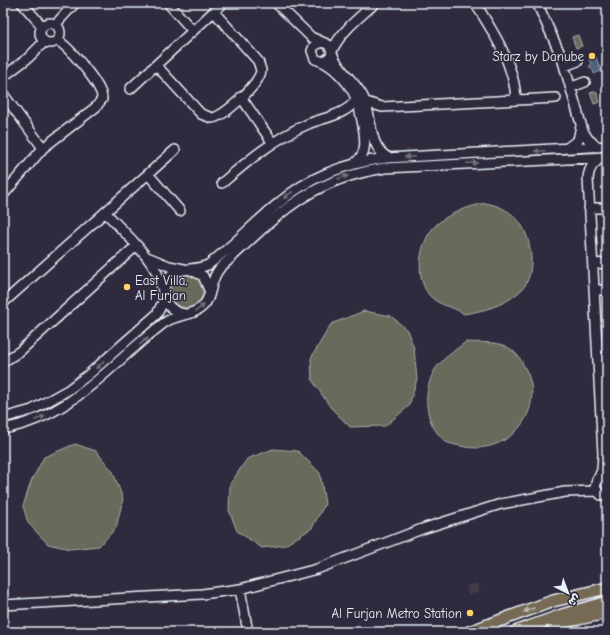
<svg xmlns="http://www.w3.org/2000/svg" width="610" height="635" viewBox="0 0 610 635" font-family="'Comic Neue','Playpen Sans Arabic',sans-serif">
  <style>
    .built { fill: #433a47 }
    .green { fill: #686b5c; stroke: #a8aeaa }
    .water { fill: #4f617a; stroke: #8c9bac }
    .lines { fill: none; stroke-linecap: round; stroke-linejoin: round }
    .minor-casing { stroke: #e8f1f8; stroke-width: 12 }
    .major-casing { stroke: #e8f1f8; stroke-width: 14 }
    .minor { stroke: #2f2a3d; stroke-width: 9 }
    .major { stroke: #776a54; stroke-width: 11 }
    .oneway { fill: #70707e }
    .oneway2 { fill: #bbbbb6 }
    .poi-dot { fill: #ffd166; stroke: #2f2a3d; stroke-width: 1.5 }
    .labels { text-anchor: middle; stroke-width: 3; stroke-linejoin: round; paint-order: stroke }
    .poi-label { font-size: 13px; fill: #e8f1f8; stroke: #2f2a3d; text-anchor: end }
  </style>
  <rect width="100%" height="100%" fill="#2f2a3d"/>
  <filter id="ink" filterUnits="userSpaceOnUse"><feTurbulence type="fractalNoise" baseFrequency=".025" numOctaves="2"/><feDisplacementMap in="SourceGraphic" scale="8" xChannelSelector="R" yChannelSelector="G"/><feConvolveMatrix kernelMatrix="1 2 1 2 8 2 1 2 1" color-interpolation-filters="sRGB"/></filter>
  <g filter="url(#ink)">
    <path class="built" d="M478,583L480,592L468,595L466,586Z"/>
    <path class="green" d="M578,35L582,46L576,48L572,37Z
      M596,91L600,102L594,104L590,93Z
      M485,203C499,205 513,212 521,224C533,242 537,279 518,293C503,306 483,311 464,314C453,306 438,306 429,295C414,276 419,240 437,224C451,212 468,207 485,203Z
      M169 291a17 17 0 1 1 34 0a17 17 0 1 1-34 0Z
      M364,311L391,316L407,330L414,348L417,379L409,406L385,426L350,427L331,408L312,380L311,358L331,324Z
      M466,342C478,343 494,341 505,346C515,350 521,359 525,368C549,412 506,458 461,446C456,445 450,444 446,442C425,425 422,396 433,373C438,362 456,349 466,342Z
      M75,444L96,451L113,472L123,499L116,528L99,546L70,549L48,544L28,523L23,506L31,482L44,457Z
      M273,449L298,451L320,473L325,504L312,528L285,545L262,548L237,531L229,510L230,484L247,459Z"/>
    <path class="water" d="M596,57L601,71L594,74L592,68L589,67L591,64L589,59Z"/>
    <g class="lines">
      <defs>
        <path id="minor" d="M22,3L42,26
          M168,3L193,31
          M276,3L311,37L329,45L332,51L331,56L323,62L315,59L312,51L314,46L322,42
          M475,3C493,31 515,66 516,100
          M537,3L562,58L583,131L588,139L598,147
          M40 33a10 10 0 1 1 20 0a10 10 0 1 1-20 0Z
          M55,25L75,3
          M332,51C340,32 360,17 375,3
          M332,53C338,72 358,82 365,101C373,121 368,147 389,158
          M323,62C335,68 347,81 353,92C359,103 367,137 364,149C363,156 359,160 354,164
          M156,65L201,114L212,118C224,117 261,83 261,70L258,61L214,12
          M565,66L578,61
          M3,77L28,58L44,42
          M572,87L585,82
          M130,89L223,3
          M3,94L43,148
          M241,97L272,142
          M366,102L382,107L556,98
          M567,148L578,140L581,126
          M148,174L180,211
          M222,183C249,160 275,138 308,124C323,118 349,114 356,99
          M3,195L43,148L96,107L102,99C103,86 69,47 57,40
          M589,208H603
          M105,212C122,230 143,249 156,271C162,281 162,295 167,303C171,310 178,313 185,314
          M147,257L169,266L184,269
          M593,264L607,263
          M191,270L203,276L209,290
          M164,290C168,263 190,273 208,265C233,246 255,222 280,202C310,176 347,163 386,158L607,146
          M594,290H607
          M3,303L175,150
          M3,362L20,351L136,246
          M3,418L32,410L68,390L88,375L157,314L165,298
          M3,429C76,415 109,364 164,323C176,314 194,316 203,306C213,296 209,280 220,268C276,217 306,180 385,168L607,157
          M604,476L597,479L595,488L601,495H607
          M599,477L602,470L603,454L588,178C589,168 594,161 604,157
          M240,589L248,632
          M3,605L202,594L240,589L317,569L422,529L501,504L565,492L596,491"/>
        <path id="major" d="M553,624L607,613
          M469,632L553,601L607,588
          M515,632L562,615L607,602"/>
      </defs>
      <use href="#minor" class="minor-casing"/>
      <use href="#major" class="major-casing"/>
      <use href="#minor" class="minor"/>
      <use href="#major" class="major"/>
    </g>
    <defs><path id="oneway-solid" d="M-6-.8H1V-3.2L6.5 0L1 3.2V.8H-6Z"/></defs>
    <g class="oneway">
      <use href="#oneway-solid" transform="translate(540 151) rotate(177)"/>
      <use href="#oneway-solid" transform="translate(410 157) rotate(177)"/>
      <use href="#oneway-solid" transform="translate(472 163) rotate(-3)"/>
      <use href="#oneway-solid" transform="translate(343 177) rotate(-19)"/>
      <use href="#oneway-solid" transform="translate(288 195) rotate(143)"/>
      <use href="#oneway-solid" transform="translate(200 308) rotate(-38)"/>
      <use href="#oneway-solid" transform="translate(144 341) rotate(-41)"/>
      <use href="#oneway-solid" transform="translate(100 365) rotate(139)"/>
      <use href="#oneway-solid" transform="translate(40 418) rotate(-23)"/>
    </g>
    <use class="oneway2" href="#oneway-solid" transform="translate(529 610) rotate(159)"/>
  </g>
  <g class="poi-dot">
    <circle cx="592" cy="56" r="4"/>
    <circle cx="127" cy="287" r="4"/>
    <circle cx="470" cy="613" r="4"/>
  </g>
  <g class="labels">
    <g class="poi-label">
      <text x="584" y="61">Starz by Danube</text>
      <text x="135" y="285" text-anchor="start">East Villa,<tspan x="135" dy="15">Al Furjan</tspan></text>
      <text x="462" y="618">Al Furjan Metro Station</text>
    </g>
  </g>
  <rect width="610" height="635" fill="none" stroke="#2f2a3d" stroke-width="16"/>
  <rect x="8" y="8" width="594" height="619" fill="none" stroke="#e8f1f8" stroke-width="1.5" filter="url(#ink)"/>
  <g transform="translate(568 593) rotate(138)" stroke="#2f2a3d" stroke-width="3" paint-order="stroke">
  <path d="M0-3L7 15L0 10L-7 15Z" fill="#e8f1f8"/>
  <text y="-6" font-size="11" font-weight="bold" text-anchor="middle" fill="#e8f1f8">ش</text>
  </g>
</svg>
